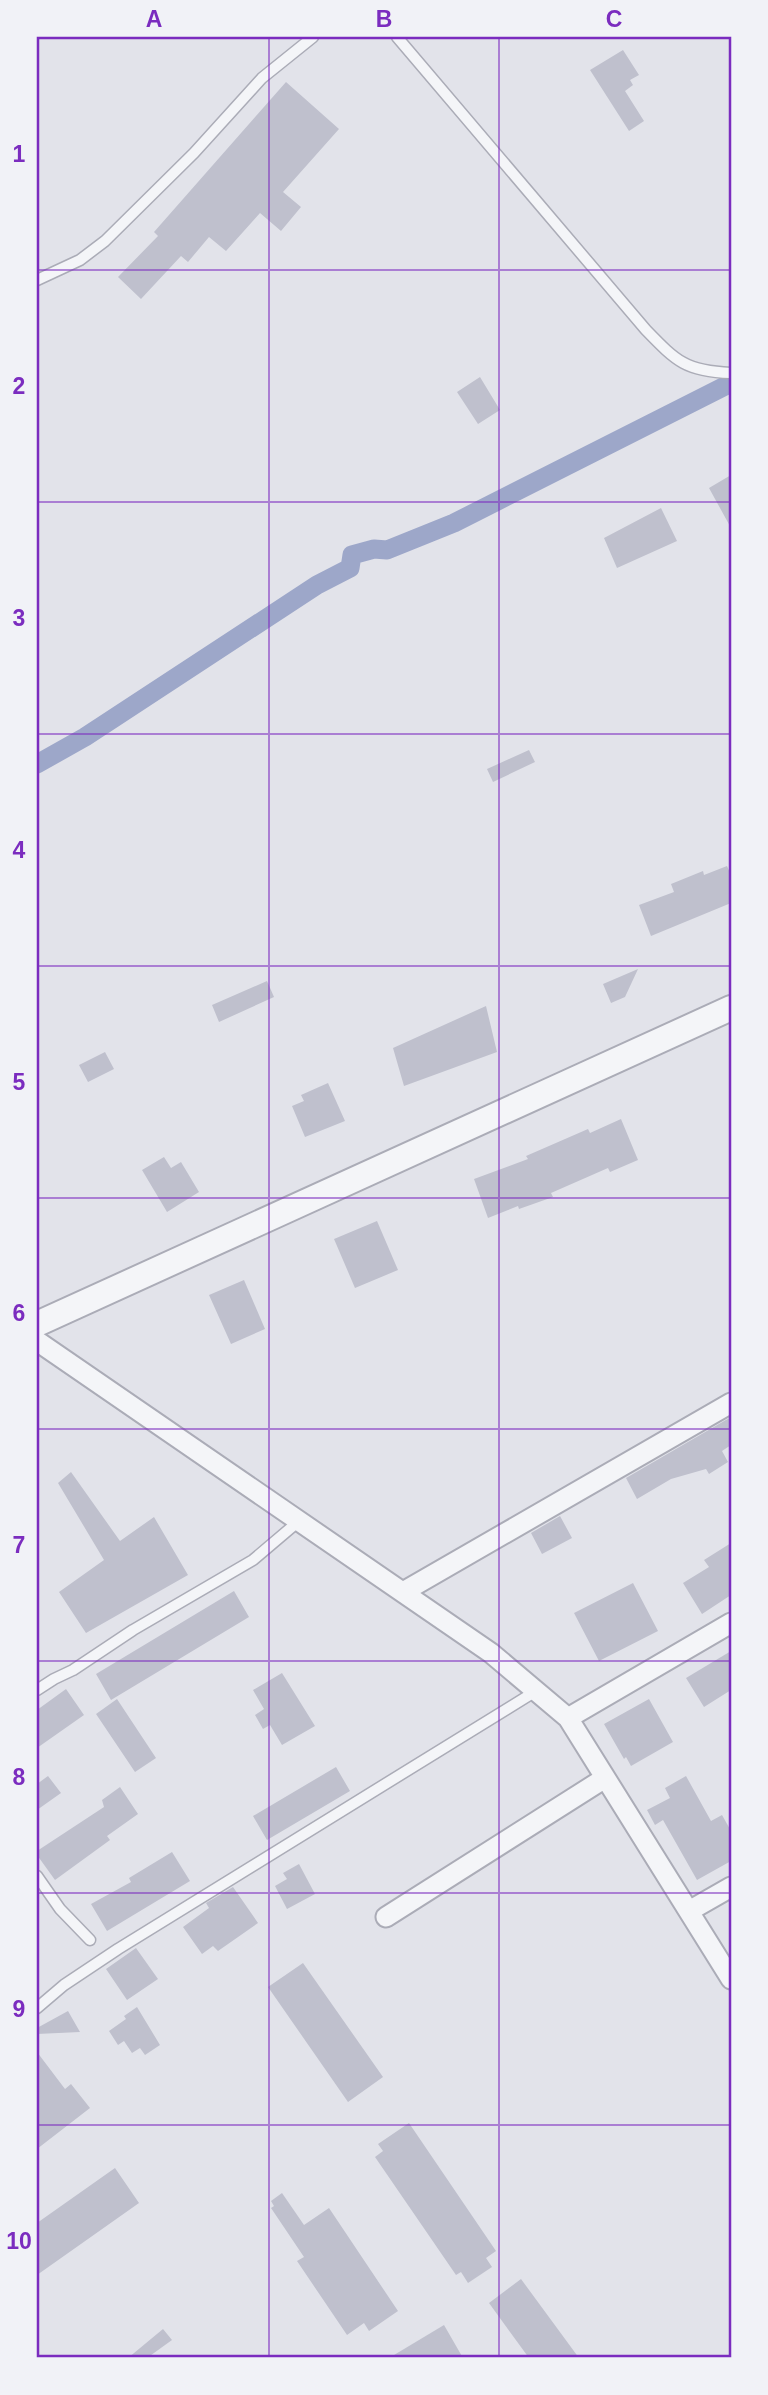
<svg xmlns="http://www.w3.org/2000/svg" width="768" height="2395" viewBox="0 0 768 2395" font-family="Arial,sans-serif">
  <style>
    .lines { fill: none; stroke-linecap: round; stroke-linejoin: round }
    .canal { stroke: #9da7c9; stroke-width: 19 }
    .building { fill: #bfc0cd }
    .service-casing { stroke: #abacb7; stroke-width: 13 }
    .minor-casing { stroke: #abacb7; stroke-width: 23 }
    .tertiary-casing { stroke: #abacb7; stroke-width: 28 }
    .service { stroke: #f4f5f8; stroke-width: 10 }
    .minor { stroke: #f4f5f8; stroke-width: 19 }
    .tertiary { stroke: #f4f5f8; stroke-width: 24 }
    .grid { fill: none; stroke: #7b2cbf; stroke-width: 2; stroke-opacity: 0.55 }
    .neatline { fill: none; stroke: #7b2cbf; stroke-width: 2.5 }
    .grid-label { font-size: 23px; text-anchor: middle; font-weight: bold; fill: #7b2cbf }
  </style>
  <rect width="100%" height="100%" fill="#e2e3ea"/>
  <g class="lines">
    <path class="canal" d="M37,764L85,737L317,585L350,568L352,555L374,549L387,550L454,523L731,383"/>
  </g>
  <path class="building" d="M623,50L639,75L630,80L633,85L625,91L644,121L629,131L590,70Z
    M286,82L339,129L283,192L301,207L281,231L260,213L226,251L209,237L188,262L181,256L141,299L118,277L158,236L154,232Z
    M480,377L500,410L478,424L457,392Z
    M731,475V528L709,488Z
    M661,508L677,541L617,568L604,538Z
    M529,750L535,762L493,782L487,769Z
    M727,866L731,875V903L651,936L639,905L674,892L671,884L703,871L704,875Z
    M638,969L625,997L611,1003L603,984Z
    M267,981L274,997L219,1022L212,1005Z
    M486,1006L497,1052L404,1086L393,1048Z
    M105,1052L114,1069L88,1082L79,1065Z
    M328,1083L345,1121L305,1137L292,1106L304,1101L301,1095Z
    M621,1119L638,1160L610,1172L608,1168L551,1193L553,1197L519,1209L518,1206L488,1218L474,1179L528,1159L526,1156L588,1129L590,1133Z
    M164,1157L171,1168L181,1162L199,1192L167,1212L142,1170Z
    M377,1221L398,1270L355,1288L334,1239Z
    M244,1280L265,1329L231,1344L209,1295Z
    M731,1417V1445L722,1451L728,1462L709,1474L706,1469L671,1479L637,1499L626,1478Z
    M71,1472L120,1541L154,1517L188,1575L86,1633L59,1592L104,1560L58,1483Z
    M560,1516L572,1538L542,1554L531,1533Z
    M731,1543V1595L702,1614L683,1583L709,1567L704,1560Z
    M633,1583L658,1631L599,1661L574,1613Z
    M234,1591L249,1617L111,1700L96,1674Z
    M731,1651V1690L704,1707L686,1678Z
    M282,1673L315,1726L282,1745L270,1725L263,1729L255,1715L264,1709L253,1690Z
    M66,1689L84,1715L37,1748V1710Z
    M117,1699L156,1758L135,1772L96,1714Z
    M649,1699L673,1742L631,1766L626,1757L624,1759L604,1724Z
    M336,1767L350,1791L267,1840L253,1816Z
    M48,1776L61,1793L37,1810V1784Z
    M686,1776L711,1821L722,1815L731,1831V1861L697,1880L663,1820L655,1825L647,1810L670,1798L665,1788Z
    M120,1787L138,1814L107,1836L110,1840L55,1880L37,1855V1851L104,1807L102,1800Z
    M172,1852L190,1881L107,1931L91,1904L131,1882L129,1878Z
    M299,1864L315,1894L287,1909L275,1886L287,1879L283,1873Z
    M233,1887L258,1923L218,1951L213,1946L202,1954L183,1927L209,1908L206,1903Z
    M136,1948L158,1979L127,2000L106,1969Z
    M303,1963L383,2077L348,2102L268,1987Z
    M137,2007L160,2045L145,2055L140,2048L132,2053L124,2041L118,2045L109,2031L126,2019L124,2016Z
    M68,2011L80,2032L37,2034V2028Z
    M37,2052L65,2089L71,2084L90,2108L37,2149Z
    M409,2123L496,2251L486,2258L492,2267L468,2283L461,2272L456,2275L375,2157L383,2151L378,2144Z
    M115,2168L139,2203L37,2275V2223Z
    M282,2193L304,2225L329,2208L398,2311L369,2331L364,2323L347,2335L297,2261L304,2257L271,2208L274,2206L271,2201Z
    M521,2279L579,2358H529L489,2303Z
    M444,2325L463,2358H389Z
    M163,2329L172,2340L147,2358H128Z"/>
  <g class="lines">
    <defs>
      <path id="service" d="M397,37L646,330C677,362 686,371 731,373
        M37,280L80,260L105,241L194,153L262,78L313,37
        M37,1690L54,1679L73,1670L133,1630L253,1560L299,1521
        M37,1876L60,1909L90,1940
        M37,2008L64,1985L118,1949L536,1691"/>
      <path id="minor" d="M37,1341L491,1653L568,1718L731,1979
        M403,1592L731,1403
        M568,1718L731,1623
        M689,1911L731,1887
        M386,1917L605,1778"/>
      <path id="tertiary" d="M37,1324L731,1008"/>
    </defs>
    <use href="#service" class="service-casing"/>
    <use href="#minor" class="minor-casing"/>
    <use href="#tertiary" class="tertiary-casing"/>
    <use href="#service" class="service"/>
    <use href="#minor" class="minor"/>
    <use href="#tertiary" class="tertiary"/>
  </g>
  <path class="grid" d="M269,37V2358M499,37V2358M37,270H731M37,502H731M37,734H731M37,966H731M37,1198H731M37,1429H731M37,1661H731M37,1893H731M37,2125H731"/>
  <rect width="768" height="2395" fill="none" stroke="#f1f2f7" stroke-width="77"/>
  <rect x="38" y="38" width="692" height="2318" class="neatline"/>
  <g class="grid-label">
    <text x="154" y="27">A</text>
    <text x="384" y="27">B</text>
    <text x="614" y="27">C</text>
    <text x="19" y="162">1</text>
    <text x="19" y="394">2</text>
    <text x="19" y="626">3</text>
    <text x="19" y="858">4</text>
    <text x="19" y="1090">5</text>
    <text x="19" y="1321">6</text>
    <text x="19" y="1553">7</text>
    <text x="19" y="1785">8</text>
    <text x="19" y="2017">9</text>
    <text x="19" y="2249">10</text>
  </g>
</svg>
